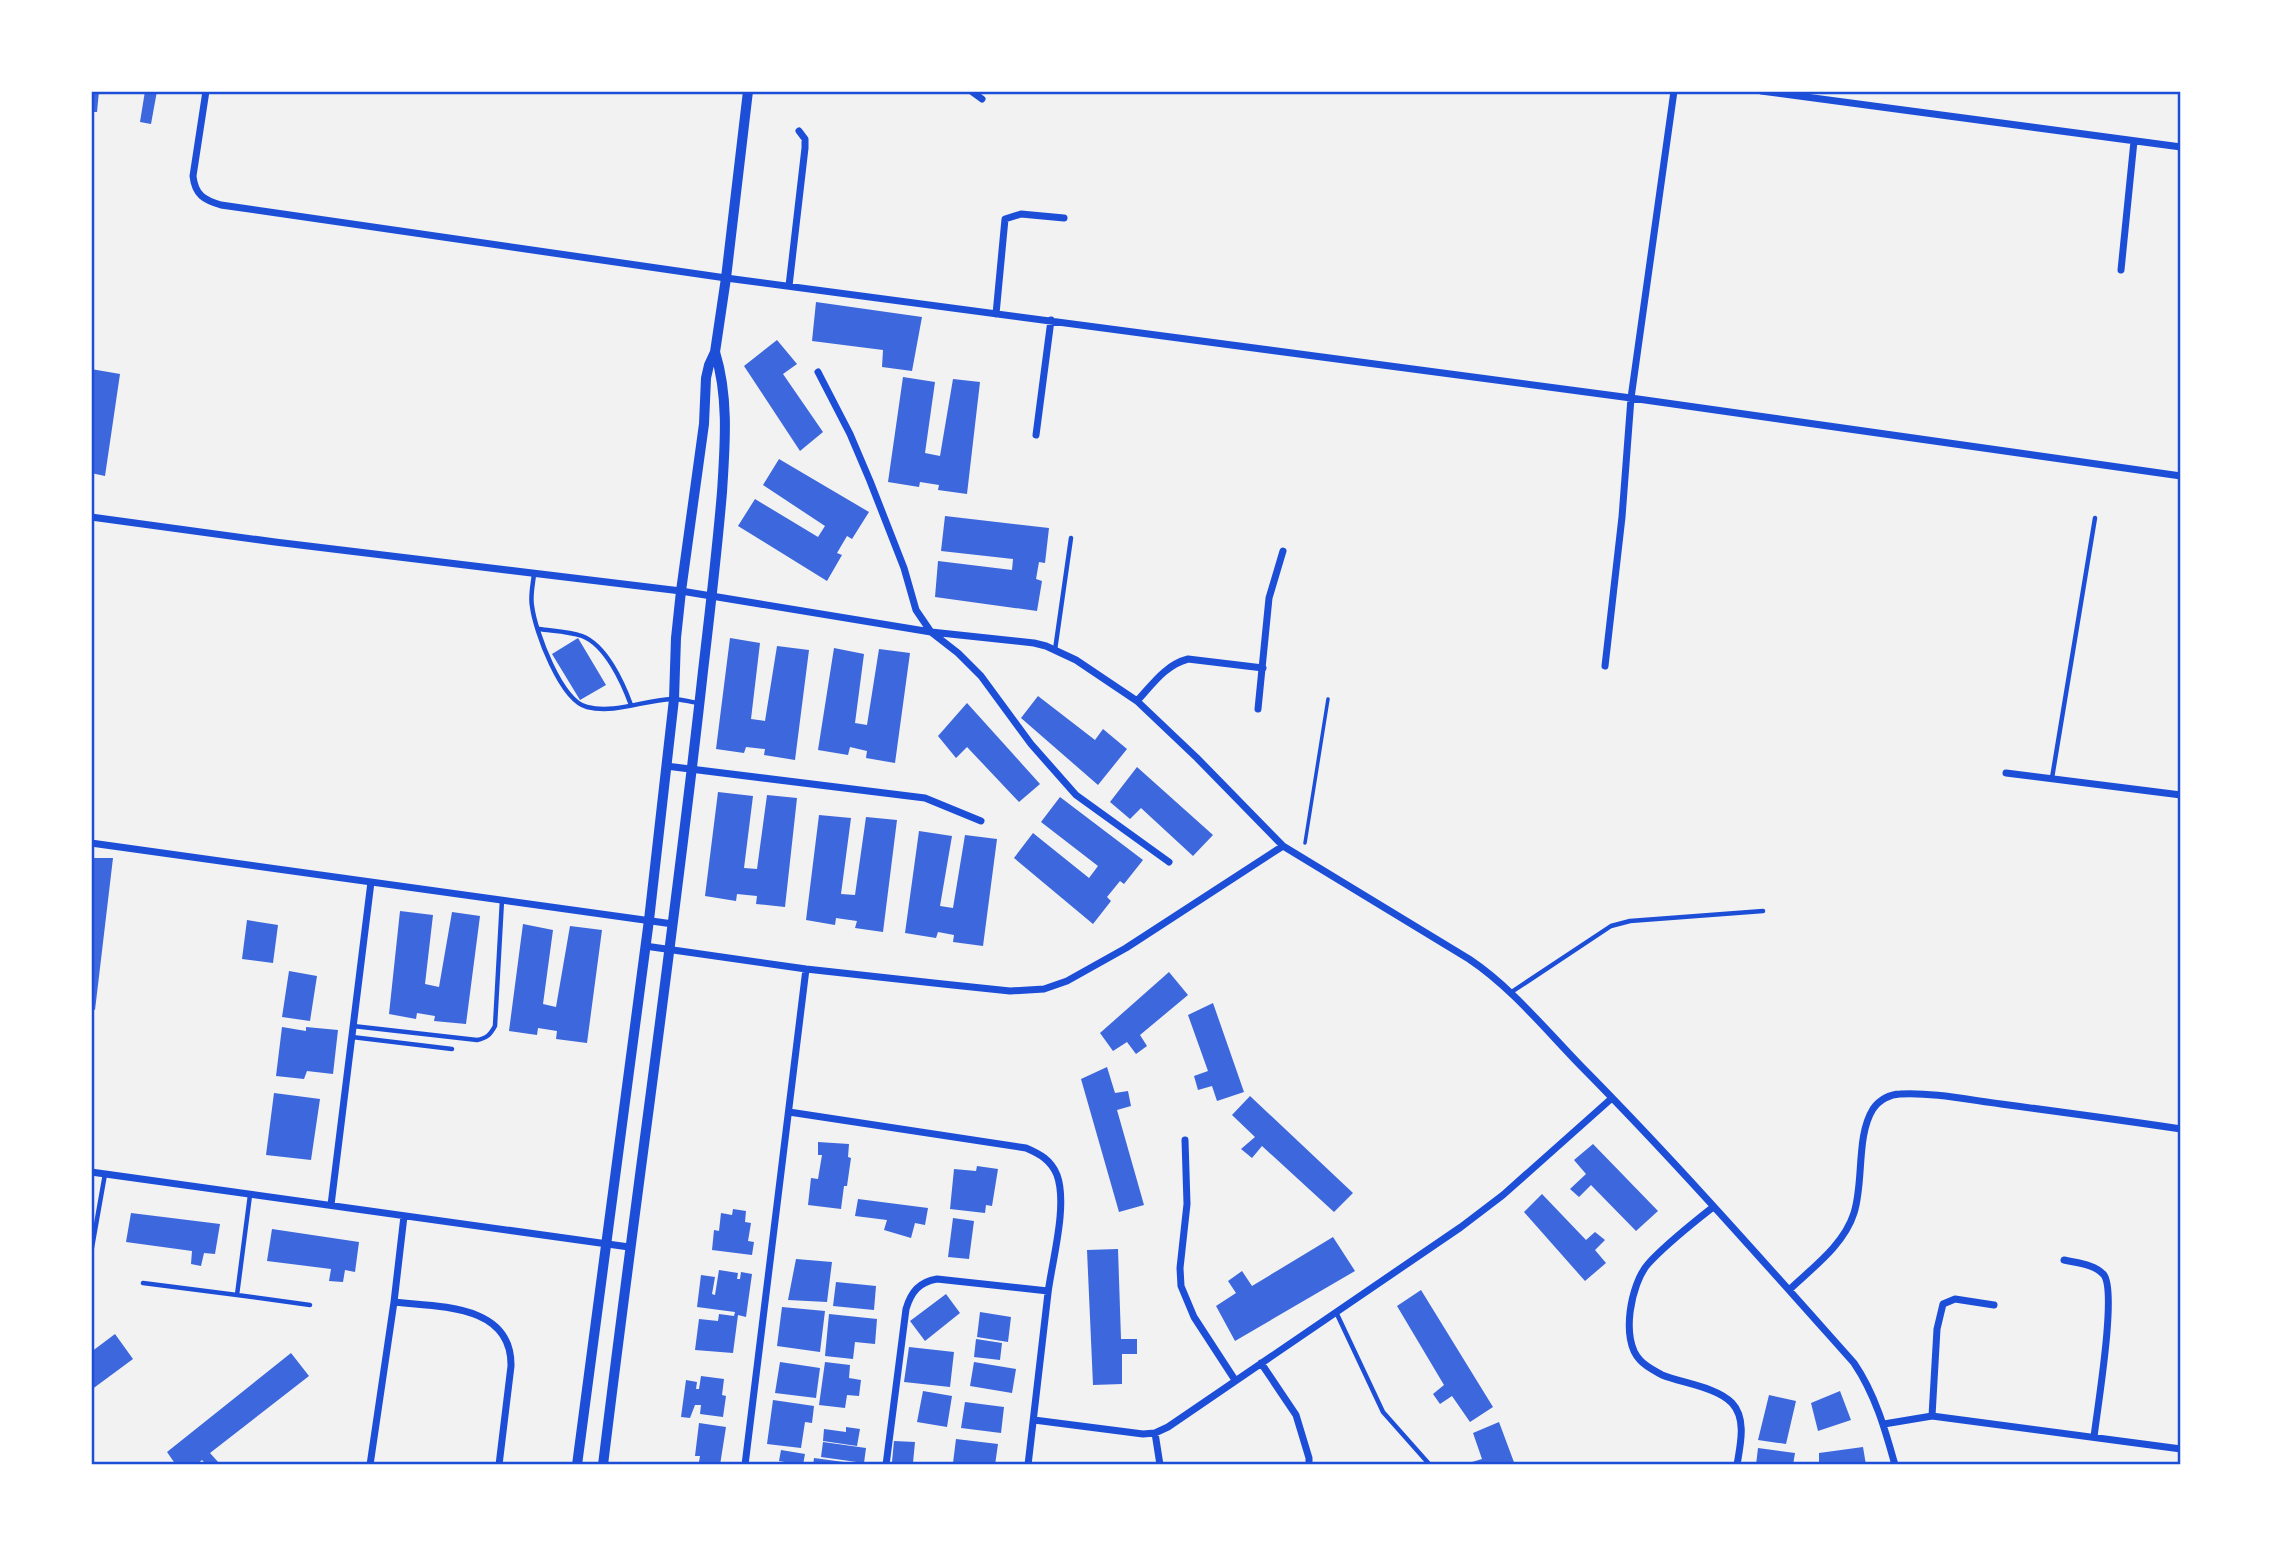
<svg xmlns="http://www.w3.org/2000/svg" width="2272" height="1556" viewBox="0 0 2272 1556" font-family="Barlow,sans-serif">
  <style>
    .building { fill: #3d67dc }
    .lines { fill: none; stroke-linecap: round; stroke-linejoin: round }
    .path { stroke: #1d4ed8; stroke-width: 3.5 }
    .service { stroke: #1d4ed8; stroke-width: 4.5 }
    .minor { stroke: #1d4ed8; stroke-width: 7 }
    .tertiary { stroke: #1d4ed8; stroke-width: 10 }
    .neatline { fill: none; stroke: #1d4ed8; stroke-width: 2.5 }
  </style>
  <rect width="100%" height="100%" fill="#f2f2f2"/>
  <path class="building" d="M91,91H99L97,112H91Z
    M145,91H157L151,124L140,122Z
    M816,302L922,317L912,371L882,367L883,350L812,341Z
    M777,340L797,364L783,374L823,432L800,451L744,366Z
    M91,369L120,374L105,476L91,473Z
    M903,377L935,382L925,453L940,456L953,379L980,382L967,494L938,490L939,485L920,482L919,487L888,482Z
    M779,459L869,512L852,539L847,536L837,553L842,555L827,581L738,526L755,499L818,537L825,526L763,485Z
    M945,516L1049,528L1045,563L1039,562L1036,579L1042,581L1037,611L935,597L938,561L1012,570L1013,559L941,551Z
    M578,638L606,685L580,700L552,654Z
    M730,638L760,643L751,719L765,721L777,646L809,650L795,760L764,755L765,749L746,747L744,753L716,749Z
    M834,648L864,654L855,723L867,725L879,649L910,653L895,763L866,758L867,751L850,747L848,755L818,750Z
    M1038,696L1095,740L1103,729L1127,749L1098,785L1021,718Z
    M967,703L1040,784L1019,802L967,747L956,758L938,736Z
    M1137,767L1213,835L1193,856L1141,808L1130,819L1110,802Z
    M718,792L753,796L744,868L757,869L767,795L797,798L785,907L756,904L757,896L737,894L736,901L705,896Z
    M1060,797L1143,860L1124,884L1120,881L1107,897L1111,901L1093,924L1014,858L1033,833L1089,878L1098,866L1041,822Z
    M819,815L851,818L841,894L855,895L866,817L897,820L883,932L855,928L857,921L836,918L835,925L806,920Z
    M919,831L952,836L940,906L953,908L965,835L997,839L983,946L953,942L954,935L938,932L936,938L905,933Z
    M91,858H113L95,1010L91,1009Z
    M400,911L433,915L425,984L439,987L452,912L480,916L466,1024L434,1021L435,1016L417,1013L416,1019L389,1014Z
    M247,920L278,925L273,963L242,959Z
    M523,924L553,930L543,1004L556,1007L570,926L602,930L587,1043L556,1039L557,1031L538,1028L537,1035L509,1031Z
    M289,971L317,976L310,1021L282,1017Z
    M1169,972L1188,995L1140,1035L1147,1046L1136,1054L1127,1042L1113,1051L1100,1033Z
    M1213,1003L1244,1092L1217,1101L1212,1086L1198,1090L1194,1076L1208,1071L1188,1015Z
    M282,1027L306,1031V1027L338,1030L333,1074L307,1071L304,1079L276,1076Z
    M1107,1067L1115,1093L1128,1091L1131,1106L1117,1110L1144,1205L1119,1212L1081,1079Z
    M274,1093L320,1099L311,1160L266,1155Z
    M1250,1096L1353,1193L1334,1212L1262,1146L1252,1158L1241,1149L1255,1137L1232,1115Z
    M818,1142L849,1144L848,1157L851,1158L847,1186H844L841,1209L808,1205L811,1178L818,1179L822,1155H818Z
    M1593,1144L1658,1211L1636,1231L1591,1185L1579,1197L1570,1189L1586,1174L1574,1160Z
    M977,1166L998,1169L992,1206L986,1205L985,1213L950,1209L954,1169L976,1171Z
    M1542,1194L1586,1240L1595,1232L1605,1240L1595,1250L1606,1263L1585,1281L1524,1212Z
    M858,1199L928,1208L925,1225L915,1223L911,1238L884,1230L887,1220L855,1216Z
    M733,1209L746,1211L745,1222L751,1223L748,1241L754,1242L752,1255L712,1250L714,1230L719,1231L721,1213L732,1215Z
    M131,1213L220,1224L215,1254L204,1253L201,1266L191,1264L192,1251L126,1242Z
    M953,1218L974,1221L969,1259L948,1257Z
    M272,1229L359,1242L355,1272L345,1270L343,1282L329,1281L331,1269L267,1261Z
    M1333,1237L1355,1271L1235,1341L1216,1306L1236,1293L1228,1281L1242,1271L1252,1286Z
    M1118,1249L1121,1339H1137V1354H1122V1384L1093,1385L1087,1250Z
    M796,1259L832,1262L827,1302L788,1300Z
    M719,1270L738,1273L737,1279H740L741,1272L752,1274L746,1317L738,1315L733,1353L695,1350L699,1319L718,1321L719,1314L734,1316L735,1312L697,1307L701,1275L715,1277L712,1294L715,1295Z
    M836,1282L876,1286L874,1310L833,1306Z
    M1421,1290L1493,1407L1470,1422L1452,1396L1440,1404L1433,1394L1444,1385L1397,1306Z
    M946,1294L960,1313L925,1341L910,1321Z
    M782,1307L825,1311L820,1352L777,1346Z
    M980,1312L1011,1317L1008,1342L977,1337Z
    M829,1314L877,1319L875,1344L855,1342L853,1359L825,1356Z
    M115,1334L133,1359L91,1390V1352Z
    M976,1339L1002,1343L1000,1360L974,1357Z
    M909,1347L954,1352L950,1387L904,1382Z
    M291,1353L309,1376L210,1453L219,1463L217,1465H207L202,1460L196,1465H176L167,1452Z
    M780,1362L820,1368L816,1398L775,1393Z
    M825,1362L850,1365L849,1378L861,1380L859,1396L847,1395L845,1408L819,1405Z
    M974,1362L1016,1369L1012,1393L970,1386Z
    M701,1376L724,1379L722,1395L726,1396L723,1417L700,1414L701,1405H695L690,1418L681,1417L686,1380L697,1382L696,1389H699Z
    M923,1391L952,1396L947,1427L917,1422Z
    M1840,1391L1851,1420L1818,1431L1811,1403Z
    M1769,1395L1796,1401L1786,1444L1758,1440Z
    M773,1400L814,1406L812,1423L805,1422L801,1448L767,1444Z
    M965,1402L1004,1407L1001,1433L961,1428Z
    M1499,1422L1515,1465H1473L1472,1462L1482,1459L1473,1433Z
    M699,1423L726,1427L720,1465L699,1462L700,1456H695Z
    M846,1427L860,1429L857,1446L823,1441L824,1429L846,1432Z
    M956,1439L998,1444L995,1465L953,1463Z
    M894,1441L915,1442L913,1463L892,1462Z
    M823,1442L866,1448L864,1463L821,1457Z
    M1863,1447L1866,1465H1819V1453Z
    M1758,1448L1795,1453L1793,1465H1756Z
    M781,1450L805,1454L803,1465L779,1461Z
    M814,1458L844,1462L843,1465H813Z"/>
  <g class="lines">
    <path class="path" d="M1305,843L1328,699"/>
    <path class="service" d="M534,574C533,584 530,596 532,606C535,631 561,701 587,707C615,714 644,700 672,699C681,699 690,702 699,703
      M539,629C553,631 568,631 582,636C606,645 623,683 631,705
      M1055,650L1071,538
      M2052,778L2095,518
      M1510,993L1611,926L1630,921L1763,911
      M353,1026L477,1040C487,1038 490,1035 495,1026L502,900
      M352,1037L452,1049
      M91,1253L105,1174
      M143,1283L237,1295L250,1195
      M237,1295L310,1305
      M1336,1312L1383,1412L1430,1465"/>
    <path class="minor" d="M206,91L193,176C195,195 204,200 221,205L726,278L1631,398L2181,476
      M971,91L982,99
      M1761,91L2181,147
      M2121,270L2134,141
      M789,286L805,148V139L799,131
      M996,314L1005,219L1021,214L1064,218
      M818,372L850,434L870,481L904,568L916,610L931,632L958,653L981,676L1031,744L1076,795L1169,862
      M1036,435L1051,320
      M91,517L275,542L681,591L931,632L1034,643L1046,646L1076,660L1137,701L1197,758L1283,846L1469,959C1511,987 1545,1029 1580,1065C1675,1161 1764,1262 1854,1363C1875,1394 1885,1429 1895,1465
      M1605,666L1622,517L1631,398L1674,91
      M1137,701C1152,685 1165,665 1188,659L1263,668
      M1258,709L1269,598L1283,551
      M666,766L925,798L981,821
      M2006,773L2181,795
      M91,843L673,924
      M645,946L806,969L943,984L1010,991L1044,989L1067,981L1126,948L1283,846
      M789,1112L1026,1148C1040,1154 1051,1160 1057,1175C1068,1205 1052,1261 1048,1293C1041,1350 1035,1408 1028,1465
      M1185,1140L1187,1204L1180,1268L1181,1286L1194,1317L1235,1380
      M91,1172L629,1247
      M331,1205L371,882
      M1713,1207C1691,1225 1667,1243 1648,1264C1631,1283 1620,1340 1640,1360C1645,1366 1655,1371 1662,1375C1682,1383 1717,1387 1732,1403C1747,1419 1740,1446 1737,1465
      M2064,1260C2076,1263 2095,1264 2104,1275C2117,1293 2097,1410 2094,1437
      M1789,1290C1812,1268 1844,1245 1854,1213C1864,1182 1856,1136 1873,1109C1879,1100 1890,1094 1900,1094C1931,1092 1970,1100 2001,1104C2061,1112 2121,1120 2181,1129
      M394,1302C439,1307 512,1304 511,1366L499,1465
      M1261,1363L1296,1415L1309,1458V1465
      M1932,1416L1937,1329L1943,1304L1955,1299L1994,1305
      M1034,1420L1143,1434L1155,1433L1168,1427L1461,1227L1503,1195L1612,1098
      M1884,1424L1932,1416L2181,1449
      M1155,1433L1160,1465
      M370,1465L394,1302L404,1216
      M745,1465L806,969
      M886,1465L906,1309C911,1292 919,1282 937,1279L1048,1291"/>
    <path class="tertiary" d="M577,1465L649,920L674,699L676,638L681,591L704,424L706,378L709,365L715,352L726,278L748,91
      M603,1465C635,1200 674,936 703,671C710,611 717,552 722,492C725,445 729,397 715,352"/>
  </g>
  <rect width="2272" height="1556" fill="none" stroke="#ffffff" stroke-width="186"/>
  <rect x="93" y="93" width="2086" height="1370" class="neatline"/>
</svg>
